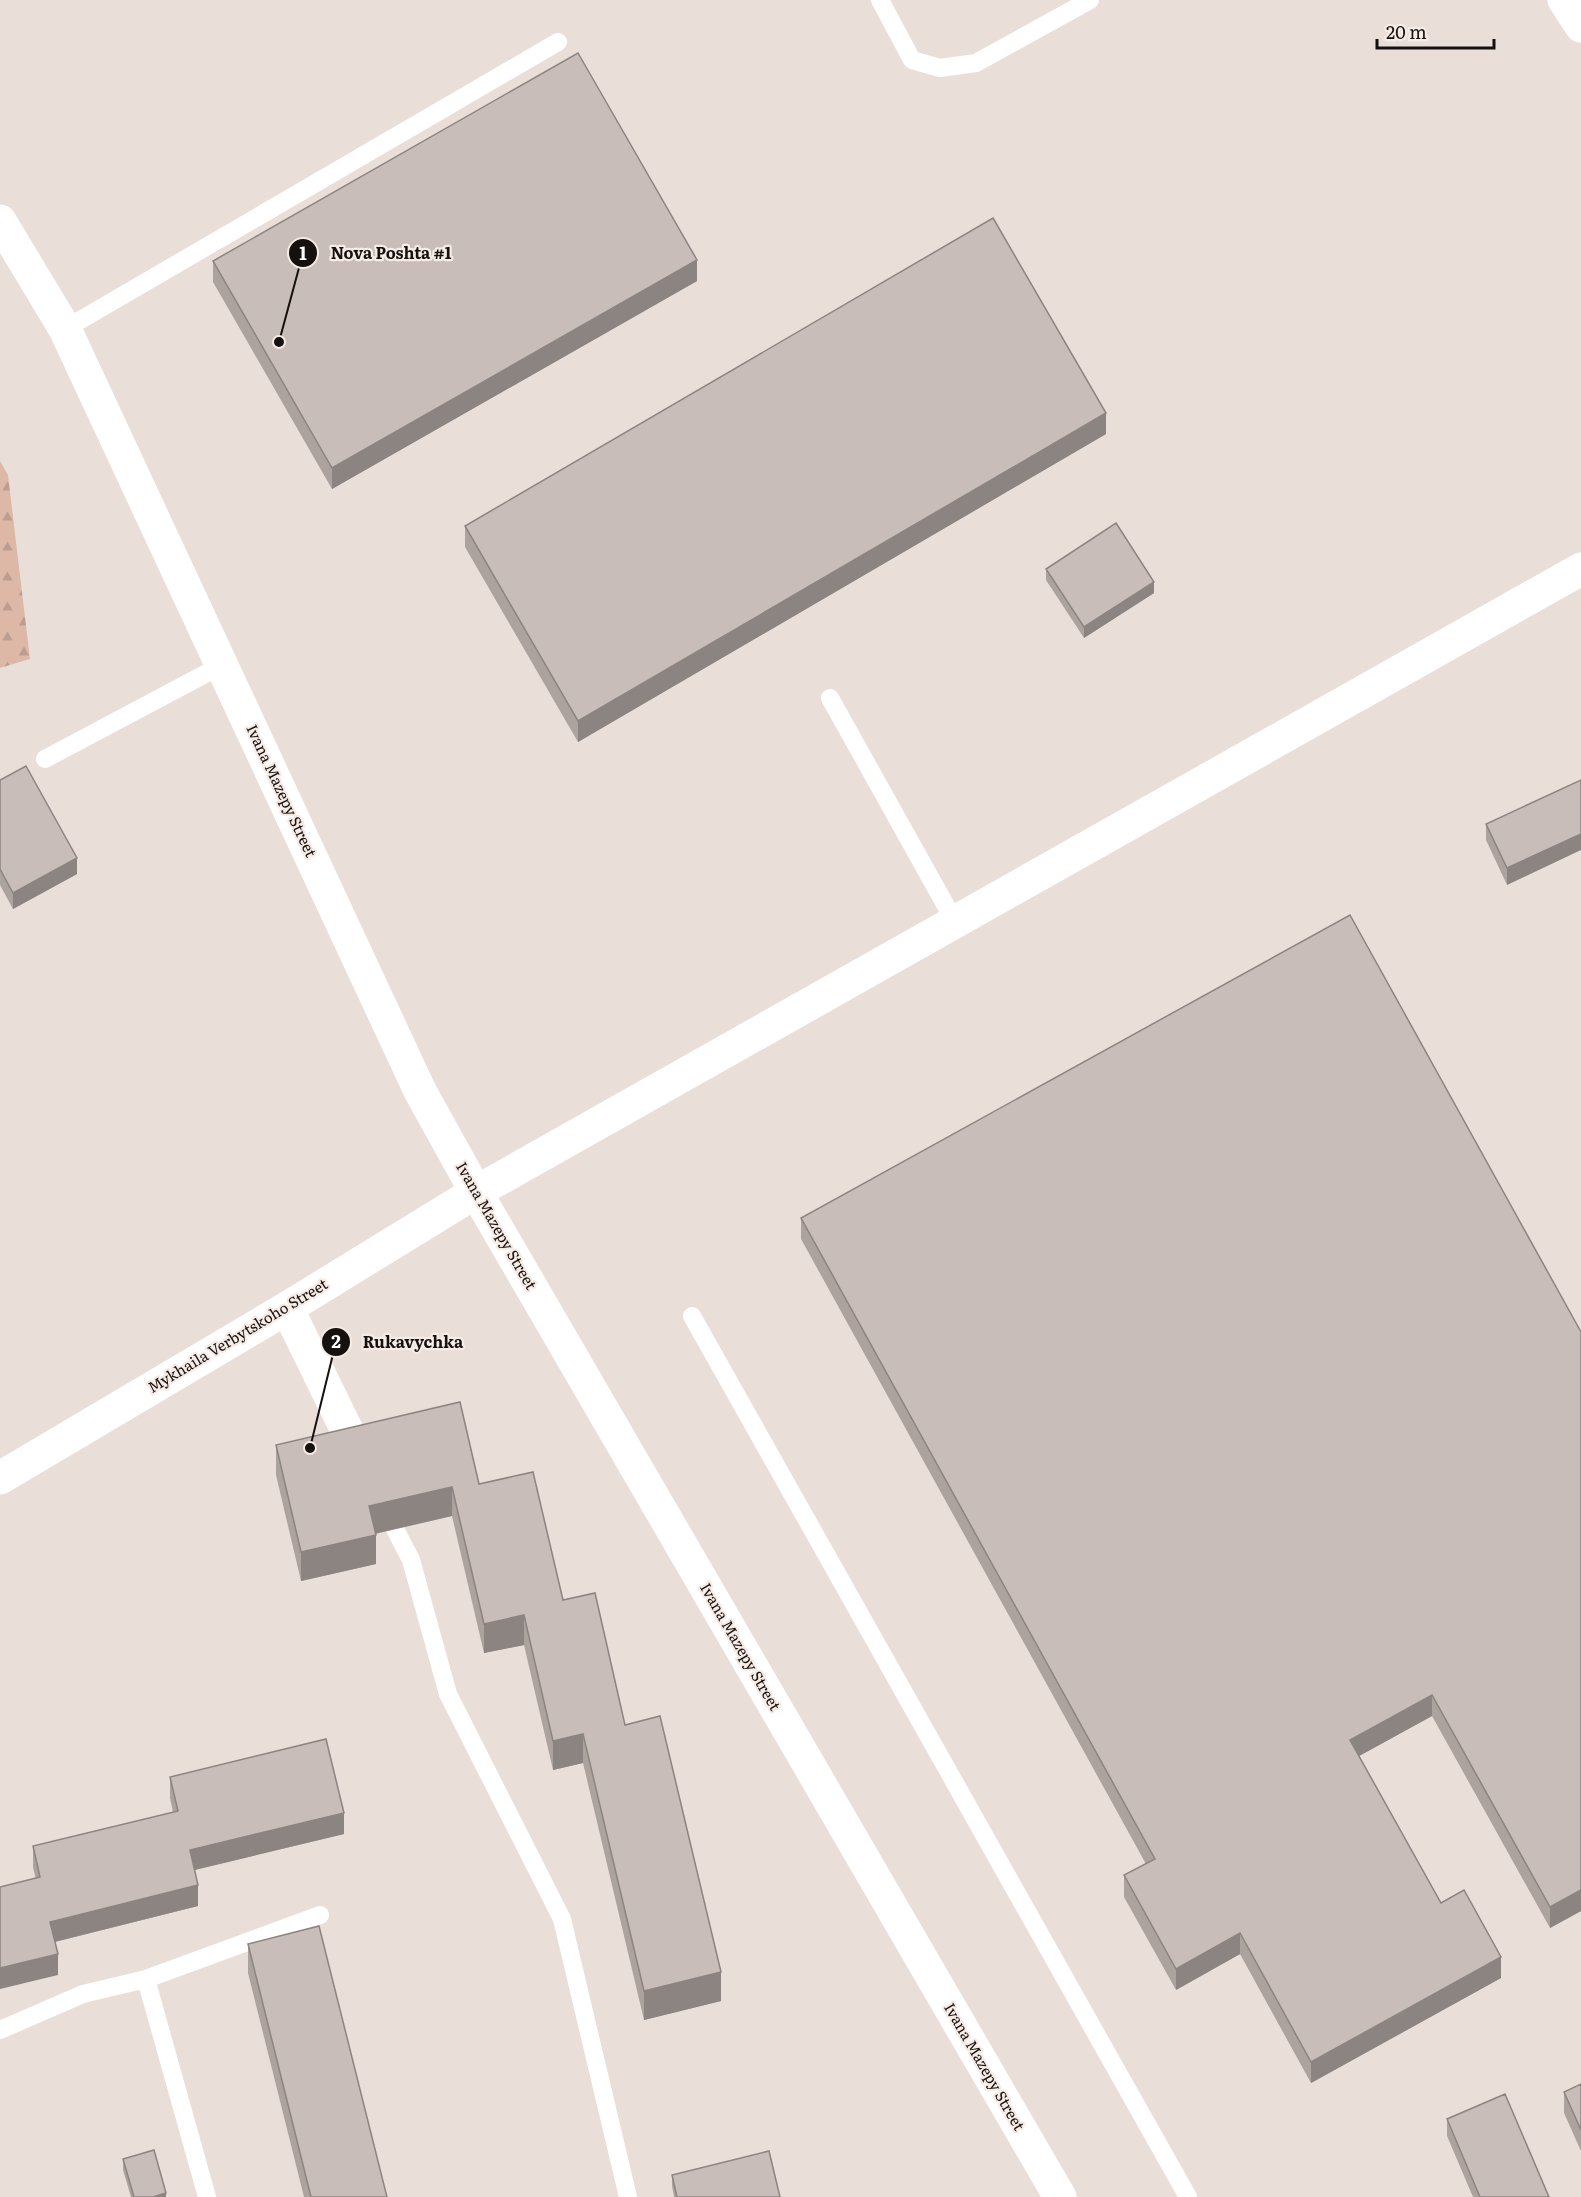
<svg xmlns="http://www.w3.org/2000/svg" width="1581" height="2197" viewBox="0 0 1581 2197" font-family="Literata,serif">
  <style>
    .forest { fill: url(#forest-firs) }
    .lines { fill: none; stroke-linecap: round; stroke-linejoin: round }
    .service { stroke: #fff; stroke-width: 18 }
    .minor { stroke: #fff; stroke-width: 33 }
    .wall { fill: #aca39e }
    .shaded-wall { fill: #8c8481 }
    .building { fill: #c8bdb8; stroke: #8c8481; stroke-width: 1.5 }
    .labels { text-anchor: middle; stroke-width: 4.5; stroke-linejoin: round; paint-order: stroke }
    .street-label { font-size: 15px; fill: #15110f; stroke: #f7ebe6 }
    .leader { fill: none; stroke: #15110f; stroke-width: 2 }
    .callout-dot { fill: #15110f; stroke: #f7ebe6; stroke-width: 2 }
    .mark-label { font-size: 18px; text-anchor: middle; font-weight: bold; fill: #fff }
    .callout-label { font-size: 16px; text-anchor: middle; font-weight: bold; fill: #15110f; stroke: #f7ebe6; stroke-width: 4.5; stroke-linejoin: round; paint-order: stroke }
  </style>
  <defs>
    <pattern id="forest-firs" width="22" height="20" patternUnits="userSpaceOnUse" patternTransform="scale(1.5)"><rect width="22" height="20" fill="#ddb8a7"/><path d="M5 1l3.5 6h-7zM16 11l3.5 6h-7z" fill="#bd9d8f"/></pattern>
  </defs>
  <rect width="100%" height="100%" fill="#eaded9"/>
  <path class="forest" d="M0,461L8,475L30,659L0,668Z"/>
  <g class="lines">
    <path class="service" d="M880,0L912,60L940,68L976,63L1090,0
      M65,329L558,42
      M830,698L955,922
      M45,759L222,665
      M692,1316L1188,2197
      M395,1529L411,1560L448,1694L562,1919L628,2197
      M146,1979L320,1915
      M0,2030L83,1994L146,1979L207,2197"/>
    <path class="minor" d="M1564,0L1581,26
      M0,221L65,329L420,1091L476,1192L1060,2197
      M287,1308L359,1455
      M0,1478L287,1308L476,1192L1581,569"/>
  </g>
  <path class="wall" d="M213,261L697,281L332,489L213,282Z
    M1106,434L578,742L465,547V526Z
    M1046,569L1154,593L1084,638L1046,580Z
    M0,780L77,874L13,909L0,885Z
    M1581,780L1507,885L1486,840V824Z
    M801,1218L1581,1332V1911L1550,1928L1432,1716L1359,1756L1441,1903L1501,1978L1311,2083L1240,1954L1176,1990L1124,1897V1875L1146,1864L801,1239Z
    M276,1445L479,1484L563,1600L625,1725L721,2001L644,2020L583,1763L553,1770L524,1645L484,1653L452,1516L375,1534L376,1564L301,1581L276,1475Z
    M170,1777L344,1834L195,1870L198,1906L55,1942L58,1975L33,1867V1846L173,1812L170,1798Z
    M248,1944L387,2197H304L248,1973Z
    M1581,2084V2151L1564,2113V2092Z
    M1447,2119L1549,2197H1473L1447,2136Z
    M123,2159L166,2197H131L123,2170Z
    M672,2175L780,2197H674L672,2186Z"/>
  <path class="shaded-wall" d="M697,260V281L332,489V468Z
    M1106,413V434L578,742V721Z
    M1154,582V593L1084,638V627Z
    M1581,834V850L1507,885V868Z
    M77,858V874L13,909V893Z
    M452,1487V1516L369,1535V1506Z
    M376,1535V1564L301,1581V1552Z
    M524,1615V1645L484,1653V1624Z
    M1432,1695V1716L1350,1761V1740Z
    M583,1734V1763L553,1770V1741Z
    M344,1813V1834L190,1871V1850Z
    M198,1885V1906L50,1943V1922Z
    M1581,1890V1911L1550,1928V1907Z
    M1240,1933V1954L1176,1990V1969Z
    M58,1954V1975L0,1989V1968Z
    M1501,1957V1978L1311,2083V2062Z
    M721,1972V2001L644,2020V1991Z
    M166,2193V2197H153Z"/>
  <path class="building" d="M578,53L697,260L332,468L213,261Z
    M993,218L1106,413L578,721L465,526Z
    M1116,523L1154,582L1084,627L1046,569Z
    M26,766L77,858L13,893L0,869V780Z
    M1581,780V834L1507,868L1486,824Z
    M1350,915L1581,1332V1890L1550,1907L1432,1695L1350,1740L1441,1903L1464,1890L1501,1957L1311,2062L1240,1933L1176,1969L1124,1875L1155,1859L801,1218Z
    M460,1402L479,1484L533,1472L563,1600L595,1593L625,1725L660,1716L721,1972L644,1991L583,1734L553,1741L524,1615L484,1624L452,1487L369,1506L376,1535L301,1552L276,1445Z
    M326,1739L344,1813L190,1850L198,1885L50,1922L58,1954L0,1968V1887L40,1877L33,1846L178,1811L170,1777Z
    M319,1926L387,2197H311L248,1944Z
    M1581,2084V2130L1564,2092Z
    M1505,2094L1549,2197H1480L1447,2119Z
    M154,2150L166,2193L153,2197H134L123,2159Z
    M769,2151L780,2197H677L672,2175Z"/>
  <g class="labels">
    <g class="street-label">
      <text transform="translate(281 791) rotate(65)" y="5">Ivana Mazepy Street</text>
      <text transform="translate(496 1226) rotate(60)" y="5">Ivana Mazepy Street</text>
      <text transform="translate(238 1336) rotate(-31)" y="5">Mykhaila Verbytskoho Street</text>
      <text transform="translate(740 1647) rotate(60)" y="5">Ivana Mazepy Street</text>
      <text transform="translate(984 2067) rotate(60)" y="5">Ivana Mazepy Street</text>
    </g>
  </g>
  <path class="leader" d="M279 342L303 253M310 1448L336 1342"/>
  <g class="callout-dot">
    <circle cx="279" cy="342" r="6"/>
    <circle cx="310" cy="1448" r="6"/>
    <circle cx="303" cy="253" r="15"/>
    <circle cx="336" cy="1342" r="15"/>
  </g>
  <g class="mark-label">
    <text x="303" y="260">1</text>
    <text x="336" y="1348">2</text>
  </g>
  <g class="callout-label">
    <text x="391" y="259">Nova Poshta #1</text>
    <text x="413" y="1348">Rukavychka</text>
  </g>
  <path d="M1377 39v9h117v-9" fill="none" stroke="#15110f" stroke-width="3"/>
  <text x="1386" y="39" font-size="18" fill="#15110f" stroke="#f7ebe6" stroke-width="4.5" paint-order="stroke">20 m</text>
</svg>
